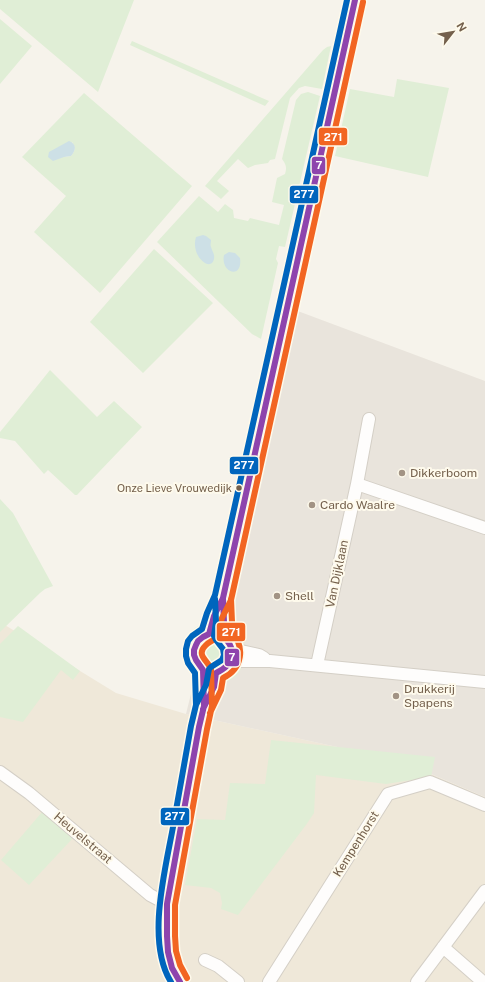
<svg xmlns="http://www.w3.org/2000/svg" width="485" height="982" viewBox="0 0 485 982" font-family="'Public Sans',sans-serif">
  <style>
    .residential { fill: #efe8d9 }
    .industrial { fill: #e9e4dc }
    .green { fill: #e0eed6; fill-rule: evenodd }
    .water { fill: #cde0e6 }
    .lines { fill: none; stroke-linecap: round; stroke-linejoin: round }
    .minor-casing { stroke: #d4cfc6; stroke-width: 14 }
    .major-casing { stroke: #d5cfc6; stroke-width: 16 }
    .minor { stroke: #fefdfc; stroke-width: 12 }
    .major { stroke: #f2efe5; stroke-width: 15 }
    .bus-1-casing { stroke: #fefaec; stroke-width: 9 }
    .bus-2-casing { stroke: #fefaec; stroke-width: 9 }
    .bus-3-casing { stroke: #fefaec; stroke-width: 9 }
    .bus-1 { stroke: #8e44ad; stroke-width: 6 }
    .bus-2 { stroke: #f26522; stroke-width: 6 }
    .bus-3 { stroke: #0065bd; stroke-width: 6 }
    .poi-dot { fill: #a29384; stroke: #fefaec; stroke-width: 1.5 }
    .bus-dot { fill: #74604c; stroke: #fefaec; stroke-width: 1.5 }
    .labels { text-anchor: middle; stroke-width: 4; stroke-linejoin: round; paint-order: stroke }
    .bus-label { font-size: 11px; fill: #74604c; stroke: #fefaec; text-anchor: end }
    .poi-label { font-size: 12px; fill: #74604c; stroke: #fefaec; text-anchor: start }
    .street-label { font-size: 12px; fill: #74604c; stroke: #fefaec }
    .line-badge { stroke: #fefaec; stroke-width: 1.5 }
    .badge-label { font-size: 11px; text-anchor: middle; font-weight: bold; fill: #fff }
  </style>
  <rect width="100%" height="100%" fill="#f6f3eb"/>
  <path class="residential" d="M0,622L116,693L186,714L401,761L485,797V982H0Z"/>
  <path class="industrial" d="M287,307L485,381V797L401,761L186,714Z"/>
  <path class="green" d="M0,0H134L98,92L0,9Z
    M0,19L32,46L0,84Z
    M132,41L269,101L265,106L130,45Z
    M331,46L322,89L305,86L299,88L290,98L275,159L270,160L268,163L255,165L248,168L238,159L217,181L229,191L221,199L205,186L323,50L327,47Z
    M397,79L449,88L428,177L335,156L350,89L394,97Z
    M308,92L320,96L285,247L279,246L276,259L278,263L261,339L252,334L157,242L199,196L218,212L225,204L233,210L234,218L248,221L250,218L279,225L284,205L272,202L277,178L285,174C287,168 286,164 282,159L296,100L301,94Z
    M84,93L192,186L100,293L34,232L66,196L22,157ZM72,142C76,148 75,151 71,156L64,157Z
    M154,249L213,303L143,373L90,322Z
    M50,370L97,417L114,401L142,427L77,495H75L48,470L44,474L15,441L0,438V432L18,410Z
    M0,499L13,513L53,586L45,589L40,593L0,632Z
    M210,622L209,627C203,631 194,635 191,642C187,652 193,665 198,673L197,679C193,675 189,671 186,667C179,654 183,636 195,628C200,624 205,623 210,622Z
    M230,625C238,631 242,637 245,647C237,645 230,633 230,625Z
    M18,626L80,671L73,680L61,670L23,722L0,717V644Z
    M204 653a11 11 0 1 1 22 0a11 11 0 1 1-22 0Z
    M242,665C241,675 229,683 219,683L223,676Z
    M271,740L435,757L431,777L386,784L316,775L314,813L306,825L238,915L221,909L222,903L220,893L211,888L185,885L197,819L225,820L230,783L265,784Z
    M43,811L74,837L29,885L1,860Z"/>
  <path class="water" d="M69,141C77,144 76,150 71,156L64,157L53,161L48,157L49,152Z
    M203,235L206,236L211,240C211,243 210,245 211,247C212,251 215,254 214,259C211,273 190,256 196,237Z
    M229,252L235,253L240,258C243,280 220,273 224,255Z"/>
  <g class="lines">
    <defs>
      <path id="minor" d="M357,484L485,528
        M232,649L259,655L264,658
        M231,661H270L485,682
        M317,665L357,484L369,419
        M0,772L29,793L150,895L167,904
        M443,947L483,982
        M205,960L218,966L238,982
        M269,982L388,794L430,782L485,805
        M417,982L485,891"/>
      <path id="major" d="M194 653a19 19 0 1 1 38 0a19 19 0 1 1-38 0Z
        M209,634C212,620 215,611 223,598
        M222,635L224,622L223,598L278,346L355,0
        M180,982C177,977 174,973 172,968C165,948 167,924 167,904L199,727L204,706L203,670"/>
    </defs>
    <use href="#minor" class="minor-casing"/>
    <use href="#major" class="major-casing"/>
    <use href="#minor" class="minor"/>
    <use href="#major" class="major"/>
    <defs>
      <path id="bus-1" d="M203,709L214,687L216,673C235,664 238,650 222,635L224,622L223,599
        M180,982L172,968L168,952L167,936V904L199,727L204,706L203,670L196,660L194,655V650L196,645L198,641L203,637L209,634L214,616L223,598L355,0"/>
      <path id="bus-2" d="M210,713L221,690L223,678C242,669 246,647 231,632L232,622L231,599
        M187,978L180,965L176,951L175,936V905L207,729L212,706L211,669C208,661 196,655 205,646C208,642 213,641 216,638L222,618L231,600L363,2"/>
      <path id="bus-3" d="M196,705L206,685L209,669L211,667L222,660L224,655L223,649L216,640L214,636L216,622L215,599
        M171,982C146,942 165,871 173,827C179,793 185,759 191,726L196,705L195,673L188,663L186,656V649L188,641L192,636L202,629L207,613L215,595L347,0"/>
    </defs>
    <use href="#bus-1" class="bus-1-casing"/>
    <use href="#bus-2" class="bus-2-casing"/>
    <use href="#bus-3" class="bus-3-casing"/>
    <use href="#bus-1" class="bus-1"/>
    <use href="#bus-2" class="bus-2"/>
    <use href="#bus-3" class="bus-3"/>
  </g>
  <g class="poi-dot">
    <circle cx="402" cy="473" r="4"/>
    <circle cx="312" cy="505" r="4"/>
    <circle cx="277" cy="596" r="4"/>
    <circle cx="396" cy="696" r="4"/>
  </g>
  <circle class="bus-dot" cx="239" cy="488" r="3.5"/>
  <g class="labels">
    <g class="bus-label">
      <text x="232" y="492">Onze Lieve Vrouwedijk</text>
    </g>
    <g class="poi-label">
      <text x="410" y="477">Dikkerboom</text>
      <text x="320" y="509">Cardo Waalre</text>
      <text x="285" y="600">Shell</text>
      <text x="404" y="693">Drukkerij<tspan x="404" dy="14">Spapens</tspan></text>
    </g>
    <g class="street-label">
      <text transform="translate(337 574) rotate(-78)" y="4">Van Dijklaan</text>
      <text transform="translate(83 838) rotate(40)" y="4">Heuvelstraat</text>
      <text transform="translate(356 844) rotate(-58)" y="4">Kempenhorst</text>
    </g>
  </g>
  <g class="line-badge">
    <rect x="318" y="127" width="30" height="19" rx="4" fill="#f26522"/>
    <rect x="311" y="156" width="15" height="19" rx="4" fill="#8e44ad"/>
    <rect x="289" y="185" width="30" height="19" rx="4" fill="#0065bd"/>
    <rect x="229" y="456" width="30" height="19" rx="4" fill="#0065bd"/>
    <rect x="216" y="622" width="30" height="20" rx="4" fill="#f26522"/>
    <rect x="224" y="648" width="16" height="19" rx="4" fill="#8e44ad"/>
    <rect x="160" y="807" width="30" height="19" rx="4" fill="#0065bd"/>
  </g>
  <g class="badge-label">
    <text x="333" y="141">271</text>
    <text x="319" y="169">7</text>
    <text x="304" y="198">277</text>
    <text x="244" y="469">277</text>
    <text x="231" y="636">271</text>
    <text x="232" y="661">7</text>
    <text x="175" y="820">277</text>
  </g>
  <g transform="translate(453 32) rotate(59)" stroke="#fefaec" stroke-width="3" paint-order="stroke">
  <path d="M0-3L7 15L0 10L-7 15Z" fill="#74604c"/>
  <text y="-6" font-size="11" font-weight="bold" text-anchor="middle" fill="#74604c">N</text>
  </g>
</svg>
